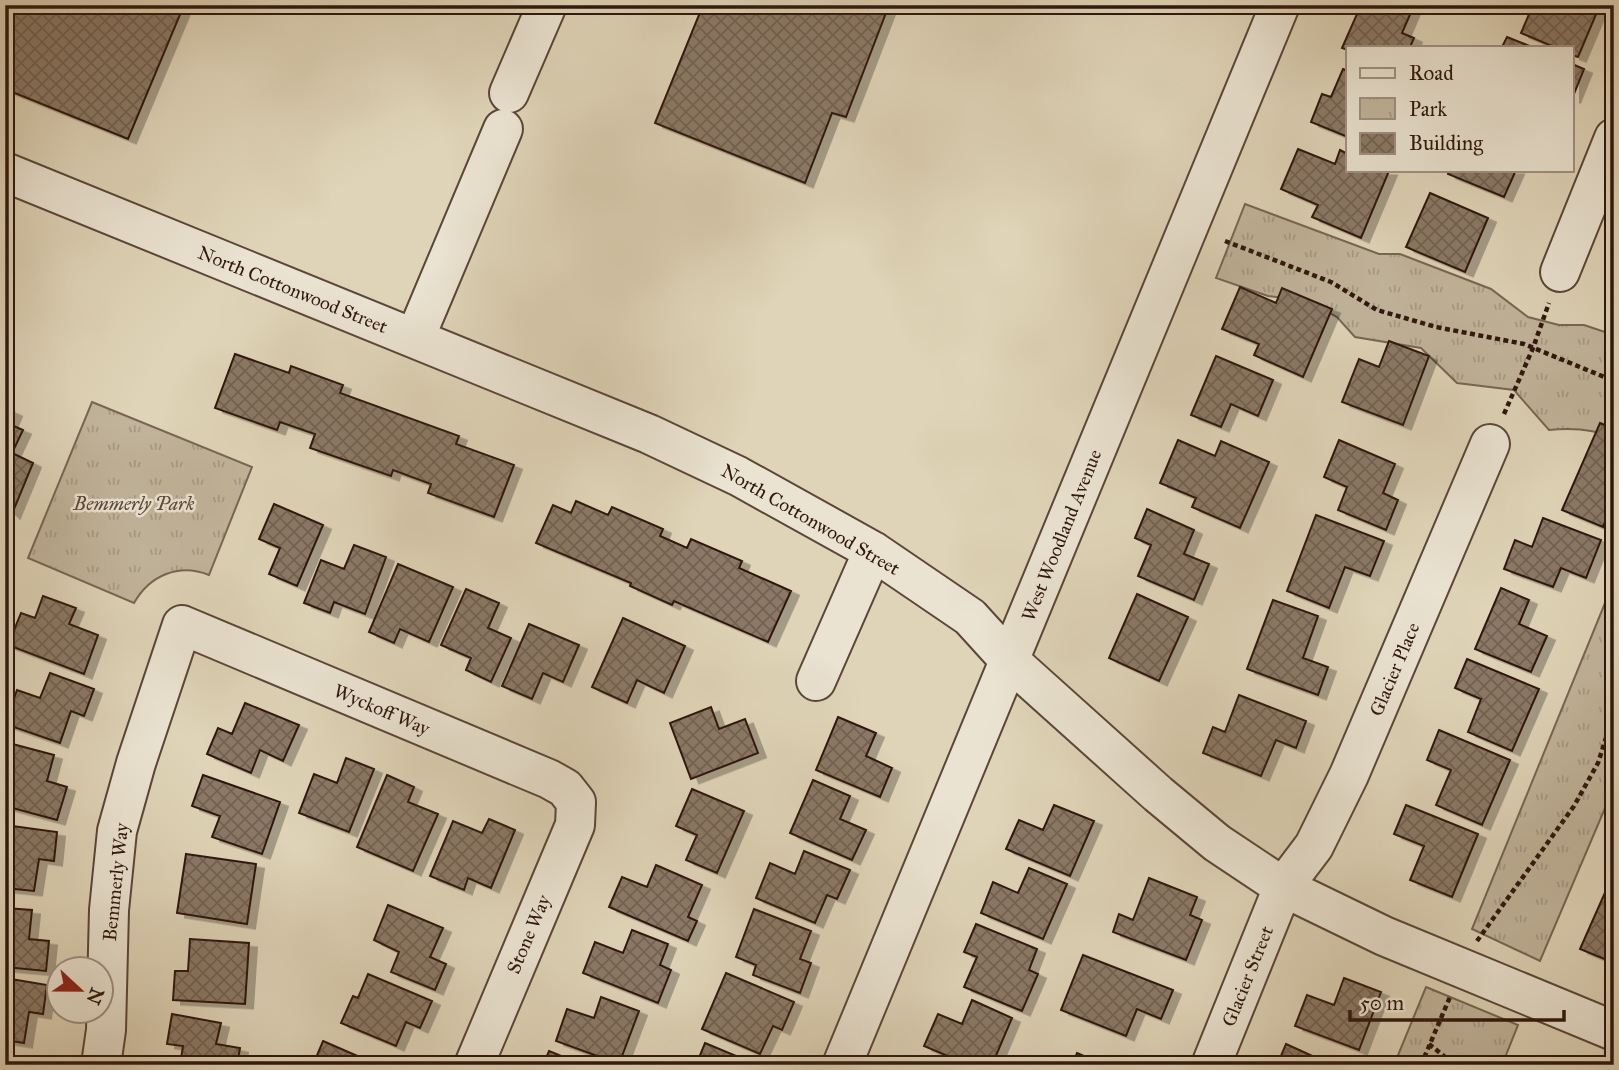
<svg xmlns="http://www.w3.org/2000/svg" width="1619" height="1070" viewBox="0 0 1619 1070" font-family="'IM FELL Great Primer',serif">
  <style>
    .park { fill: url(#park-tufts); stroke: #786654; stroke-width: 2 }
    .building { fill: url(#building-cross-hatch); stroke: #2f170e; stroke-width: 2; filter: url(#shadow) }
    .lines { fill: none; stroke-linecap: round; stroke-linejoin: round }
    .minor-casing { stroke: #5b4638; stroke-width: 42 }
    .path { stroke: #2f170e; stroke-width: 4.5; stroke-dasharray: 5 3.5; stroke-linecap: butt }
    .minor { stroke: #eae3d1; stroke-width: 38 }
    .labels { text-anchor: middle; stroke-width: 5; stroke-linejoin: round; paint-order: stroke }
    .street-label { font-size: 19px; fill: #2f170e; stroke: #eae3d1 }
    .park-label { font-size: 19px; font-style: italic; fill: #5b4638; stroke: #eae3d1 }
  </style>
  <defs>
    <pattern id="park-tufts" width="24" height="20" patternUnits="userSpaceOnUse" patternTransform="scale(1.75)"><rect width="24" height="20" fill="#c1b49b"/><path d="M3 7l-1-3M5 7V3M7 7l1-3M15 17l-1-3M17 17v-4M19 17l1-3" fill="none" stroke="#a69a84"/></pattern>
    <pattern id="building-cross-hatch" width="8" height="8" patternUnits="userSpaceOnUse" patternTransform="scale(1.75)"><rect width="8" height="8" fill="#8b7966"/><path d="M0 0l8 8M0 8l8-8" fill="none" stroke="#726252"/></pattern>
    <filter id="shadow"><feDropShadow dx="8" dy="4.5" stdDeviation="0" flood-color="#0004"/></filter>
  </defs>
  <rect width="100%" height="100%" fill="#dfd4b8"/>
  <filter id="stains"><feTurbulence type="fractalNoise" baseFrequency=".00286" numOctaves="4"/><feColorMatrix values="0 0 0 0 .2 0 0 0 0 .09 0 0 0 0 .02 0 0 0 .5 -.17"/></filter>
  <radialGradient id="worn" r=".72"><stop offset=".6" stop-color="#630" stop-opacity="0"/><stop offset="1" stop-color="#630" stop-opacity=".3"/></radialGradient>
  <path class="park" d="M1245,204L1379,254H1400L1491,289L1528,317L1559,325H1584L1614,335V438C1594,429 1570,428 1549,430L1514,390L1457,383L1421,348L1355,337L1337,317L1308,301L1268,296L1216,278Z
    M92,402L252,467L209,575C179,563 150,575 134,603L28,558Z
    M1614,581V787L1540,961L1472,929Z
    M1426,987L1518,1025L1502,1065H1394Z"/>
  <path class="building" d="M5,5H184L128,139L5,89Z
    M703,5H889L846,117L832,113L805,183L655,123Z
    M1361,5H1401L1412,10L1402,33L1414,38L1410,47H1348V50L1342,48Z
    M1533,5H1600L1578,57L1572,55V47H1554L1521,33Z
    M1507,37L1532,47H1502Z
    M1572,64L1584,69L1572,99Z
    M1343,69L1348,71V137L1311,122L1322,94L1331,97Z
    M1298,149L1335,164L1340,150L1348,154V170L1389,171L1361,238L1312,217L1318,205L1281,189Z
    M1449,170H1516L1504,197L1448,174Z
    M1430,193L1488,218L1465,272L1406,247Z
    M1240,287L1276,303L1282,288L1332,309L1303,377L1254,355L1259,344L1222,329Z
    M1389,341L1429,356L1403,425L1342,402L1359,359L1379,367Z
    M235,354L289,373L291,366L343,385L340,393L459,436L456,444L514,465L494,517L428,493L431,484L393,470L391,476L310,448L315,434L280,422L277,430L215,408Z
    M1216,356L1273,380L1258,416L1231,404L1221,427L1191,415Z
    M5,408L14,412L9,424L23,430L12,453L33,463L12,514L7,509L5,513Z
    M1600,423L1614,429V501L1603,527L1562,510Z
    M1178,440L1215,456L1221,441L1269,462L1240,528L1192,507L1196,498L1160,483Z
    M1339,440L1395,464L1383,493L1398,500L1386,530L1338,510L1347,487L1324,477Z
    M576,501L608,515L612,507L663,529L660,536L687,548L691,539L742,561L739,568L791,591L768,642L674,601L672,605L630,586L631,583L536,543L553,505L571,513Z
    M274,504L323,525L297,586L269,574L280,548L259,539Z
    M1147,509L1194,530L1184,554L1209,564L1194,600L1138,576L1151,545L1135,538Z
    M1316,515L1384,541L1370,576L1345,567L1329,608L1287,591Z
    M1543,518L1601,540L1586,578L1561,568L1553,587L1504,569L1515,540L1532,547Z
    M354,545L386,557L365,614L334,602L330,613L304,603L321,560L344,569Z
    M398,564L453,587L429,642L400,629L394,643L369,632Z
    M1501,588L1529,600L1519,624L1547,636L1531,672L1475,649Z
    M466,589L499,603L488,628L511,638L491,682L466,670L471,658L441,645Z
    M1137,594L1188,617L1159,681L1109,658Z
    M43,596L76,608L69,624L98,635L84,674L8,645L21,613L35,618Z
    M1273,600L1318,616L1303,658L1328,667L1318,695L1247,669Z
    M623,618L685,646L664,693L637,680L627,703L592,687Z
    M529,624L579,645L563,682L543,673L532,699L502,686Z
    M1467,659L1539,689L1512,751L1468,732L1481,699L1455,688Z
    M50,673L94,689L84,716L71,711L60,743L5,724L17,690L40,698Z
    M1239,695L1306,721L1296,748L1276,740L1261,776L1203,753L1213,727L1225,732Z
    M245,703L299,725L283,761L260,750L251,773L207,754L218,728L232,734Z
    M711,707L719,729L745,719L758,753L691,779L670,723Z
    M838,717L876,733L866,756L892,768L880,797L816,770Z
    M1439,730L1510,760L1482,825L1436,805L1451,770L1427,760Z
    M5,742L54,755L47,781L67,787L57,820L5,806Z
    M346,758L374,769L349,832L299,813L314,774L337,783Z
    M203,775L280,802L262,854L212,837L220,816L192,806Z
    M387,775L414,787L408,802L438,814L413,871L357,847Z
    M813,780L850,796L840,819L866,830L852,860L790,833Z
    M692,789L744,811L717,873L686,860L697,835L676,826Z
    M1054,805L1094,821L1070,876L1006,849L1019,820L1043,830Z
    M1406,805L1478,834L1452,897L1410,880L1424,846L1394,834Z
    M489,819L515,830L491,888L468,878L464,890L430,876L453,821L482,833Z
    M5,825L57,832L54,861L39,859L34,891L5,888Z
    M804,851L850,870L837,899L827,895L815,923L756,898L770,863L795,874Z
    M186,854L256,864L247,924L177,913Z
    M656,865L702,885L688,917L697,921L688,941L609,907L622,877L647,887Z
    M1029,868L1067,884L1043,939L981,913L993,882L1018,893Z
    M1149,878L1197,897L1190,915L1202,920L1186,960L1113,932L1119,914L1133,920Z
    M1607,888L1614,891V963L1580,949Z
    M388,905L443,928L430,957L446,964L435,990L391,972L399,952L374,940Z
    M5,908L32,910L29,939L49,941L46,971L5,967Z
    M754,909L811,931L800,959L811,963L800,993L753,975L756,965L736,957Z
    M976,924L1037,949L1029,970L1038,974L1022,1011L964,987L977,957L964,952Z
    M632,930L668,944L660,965L671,970L658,1003L583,973L595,942L623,953Z
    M190,939L249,943L245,1004L173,1000L175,971H188Z
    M1083,955L1173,990L1161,1019L1137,1009L1126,1036L1061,1010Z
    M726,973L794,1002L782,1030L773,1026L760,1054L702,1029Z
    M368,974L432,1001L420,1028L406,1022L396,1046L341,1023L353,996L358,998Z
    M5,978L47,985L43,1014L29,1012L24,1043L5,1040Z
    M1344,978L1381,992L1359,1050L1295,1026L1307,995L1334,1005Z
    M601,997L639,1011L619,1064L556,1041L567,1009L594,1018Z
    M972,1000L1012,1018L992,1065H969L924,1046L938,1014L962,1024Z
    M172,1014L221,1023L216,1044L240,1048L237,1065H180L183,1046L167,1044Z
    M323,1041L378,1065H313Z
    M705,1043L741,1058L738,1065H696Z
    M1286,1044L1332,1065H1277Z
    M549,1051L583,1065H543Z
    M1077,1053L1104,1065H1072Z"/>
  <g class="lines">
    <defs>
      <path id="minor" d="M509,93L547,5
        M5,172L649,434L738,476L873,551L970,617L1010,661L1158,794L1217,843L1283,887L1384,936L1614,1031
        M1560,272L1614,138
        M415,338L503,129
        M816,681L873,551
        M101,1065L106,1030L109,910L117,831L136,763L182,625L549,779L565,788L576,802L575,825L474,1065
        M842,1065L1280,5
        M1211,1065L1283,887L1314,846L1349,775L1490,444"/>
    </defs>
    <use href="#minor" class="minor-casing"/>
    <path class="path" d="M1225,241L1331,282L1377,310L1436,327L1524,344L1614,381
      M1504,414L1533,348L1549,303
      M1477,941L1574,806L1598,763L1614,713
      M1429,1044L1455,1065
      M1421,1065L1450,997"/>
    <use href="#minor" class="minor"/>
  </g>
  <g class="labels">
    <g class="street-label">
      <text transform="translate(293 289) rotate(22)" y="7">North Cottonwood Street</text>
      <text transform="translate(811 519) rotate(30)" y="7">North Cottonwood Street</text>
      <text transform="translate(1061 535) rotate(-68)" y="7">West Woodland Avenue</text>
      <text transform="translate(1394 669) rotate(-67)" y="7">Glacier Place</text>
      <text transform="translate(382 709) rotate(23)" y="7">Wyckoff Way</text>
      <text transform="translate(115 882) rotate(-84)" y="7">Bemmerly Way</text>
      <text transform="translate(528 934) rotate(-67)" y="7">Stone Way</text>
      <text transform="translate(1247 976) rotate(-68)" y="7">Glacier Street</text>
    </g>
    <g class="park-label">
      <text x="134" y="510">Bemmerly Park</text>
    </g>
  </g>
  <rect width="1619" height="1070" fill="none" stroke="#dfd4b8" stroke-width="28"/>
  <rect x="7" y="7" width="1605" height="1056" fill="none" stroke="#2f170e" stroke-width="3.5"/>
  <rect x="14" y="14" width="1591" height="1042" fill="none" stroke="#2f170e" stroke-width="2"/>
  <rect x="1346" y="46" width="228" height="126" fill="#eae3d1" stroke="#9f9183" stroke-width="2"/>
  <rect x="1360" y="68" width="35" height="10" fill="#eae3d1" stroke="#9f9183" stroke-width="2"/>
  <text x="1409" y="80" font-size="21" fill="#2f170e">Road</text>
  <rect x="1360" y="98" width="35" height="21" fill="url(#park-tufts)" stroke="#9f9183" stroke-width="2"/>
  <text x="1409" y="116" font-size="21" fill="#2f170e">Park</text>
  <rect x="1360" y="133" width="35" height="21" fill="url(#building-cross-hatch)" stroke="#9f9183" stroke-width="2"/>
  <text x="1409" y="150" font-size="21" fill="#2f170e">Building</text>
  <g transform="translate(80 990) rotate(112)"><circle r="33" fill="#eae3d1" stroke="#9f9183" stroke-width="2"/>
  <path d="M0-5L12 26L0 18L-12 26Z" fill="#8f2418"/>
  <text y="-10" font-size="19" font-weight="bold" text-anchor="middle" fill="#2f170e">N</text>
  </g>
  <path d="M1350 1010v10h214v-10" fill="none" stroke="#2f170e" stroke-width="3.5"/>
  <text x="1360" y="1010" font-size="21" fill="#2f170e" stroke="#eae3d1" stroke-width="5" paint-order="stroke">50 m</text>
  <rect width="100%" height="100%" filter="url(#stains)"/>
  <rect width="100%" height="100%" fill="url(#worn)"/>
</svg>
